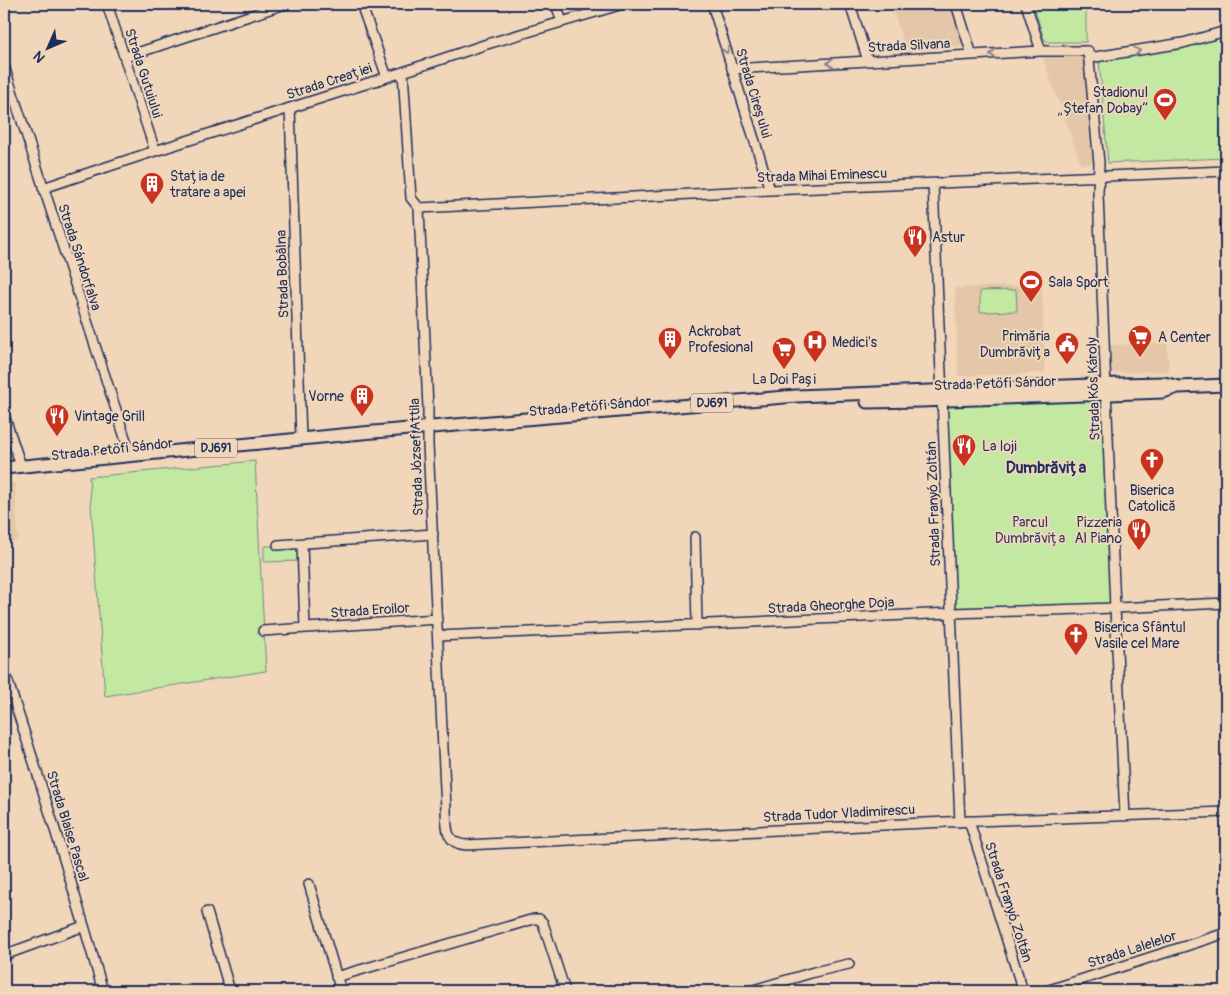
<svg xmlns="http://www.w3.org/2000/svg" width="1230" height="995" viewBox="0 0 1230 995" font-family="Pangolin,sans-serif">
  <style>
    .built { fill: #e4c7a8 }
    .green { fill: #c2e8a2; stroke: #6e8c80 }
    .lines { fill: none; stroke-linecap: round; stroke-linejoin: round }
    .minor-casing { stroke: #1b2f5e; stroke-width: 12 }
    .major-casing { stroke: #1b2f5e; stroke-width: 15 }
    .minor { stroke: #f2d6b9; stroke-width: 9 }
    .major { stroke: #f2d6b9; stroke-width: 11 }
    .oneway { stroke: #86828c }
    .labels { text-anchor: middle; stroke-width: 4; stroke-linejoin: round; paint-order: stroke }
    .shield { fill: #f2d6b9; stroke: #5c6179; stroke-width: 1 }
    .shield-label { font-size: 12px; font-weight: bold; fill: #1b2f5e }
    .street-label { font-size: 14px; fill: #1b2f5e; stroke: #f2d6b9 }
    .poi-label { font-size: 14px; fill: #1b2f5e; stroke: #f2d6b9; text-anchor: start }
    .park-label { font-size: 14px; fill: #2c4265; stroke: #f2d6b9 }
    .quarter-label { font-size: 16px; font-weight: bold; fill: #1b2f5e; stroke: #f2d6b9 }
  </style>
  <rect width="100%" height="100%" fill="#f2d6b9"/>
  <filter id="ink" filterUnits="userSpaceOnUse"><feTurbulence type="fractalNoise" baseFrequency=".02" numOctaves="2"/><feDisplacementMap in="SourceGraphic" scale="10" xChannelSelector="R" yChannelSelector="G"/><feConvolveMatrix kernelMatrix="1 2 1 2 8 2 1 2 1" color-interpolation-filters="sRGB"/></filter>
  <g filter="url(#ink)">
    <path class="built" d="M891,4H951L964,46L905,48Z
      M1084,55L1093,163L1081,164L1042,56Z
      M1042,285L1045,373L958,376L955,288Z
      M1167,343L1169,371L1110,373L1109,345Z
      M15,483L18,541L4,542V484Z"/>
    <path class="green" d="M1033,4H1086V42H1048L1044,39Z
      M1226,36V158L1108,163L1099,60L1184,47Z
      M1016,290L1017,311L980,312V291Z
      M1094,397L1100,401L1103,408L1115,608L952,613L947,410L949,405Z
      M255,461L266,671L105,696L89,477Z
      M264,546H298L299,561L264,562Z"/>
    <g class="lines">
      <defs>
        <path id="minor" d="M107,4L155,151
          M361,4L387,77
          M556,4L562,22
          M712,4L770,190
          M850,4L868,61
          M956,4L972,55
          M1026,4L1041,51
          M125,57L285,4
          M1089,58L1183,43L1226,31
          M4,66L131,456
          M732,69L1041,51H1088L1099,163L1098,194L1115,608L1125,816
          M403,72L411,198L419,208L428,408V445L446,809C447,826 444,843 466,845L946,822L1226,812
          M290,108L301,439
          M933,184L960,822
          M43,188L155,151L403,72L487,44L623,4
          M419,208L770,190L1226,171
          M4,415L21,466
          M695,537L697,625
          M302,544L305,628
          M278,545L433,534
          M263,631L437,619
          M438,636L952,613L1115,608L1226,603
          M4,670C39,776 72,883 103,991
          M969,821L1023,991
          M309,884L341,991
          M207,912L230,991
          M4,955L84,926
          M336,977L534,919H539L543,923L565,991
          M750,991L814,972L849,964
          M1046,991L1226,933"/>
        <path id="major" d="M867,402L921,401L1163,392L1178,387
          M4,468L362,433L796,396L1120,384L1164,383L1179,387L1226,385"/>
      </defs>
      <use href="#minor" class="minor-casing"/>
      <use href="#major" class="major-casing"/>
      <use href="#minor" class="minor"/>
      <use href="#major" class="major"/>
    </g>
    <defs><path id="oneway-chevron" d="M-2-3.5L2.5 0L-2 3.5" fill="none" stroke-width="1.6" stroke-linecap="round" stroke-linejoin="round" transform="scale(1.25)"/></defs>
    <g class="oneway">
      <use href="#oneway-chevron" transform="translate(726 50) rotate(73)"/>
      <use href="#oneway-chevron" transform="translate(1137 51) rotate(-9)"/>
      <use href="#oneway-chevron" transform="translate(993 54) rotate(177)"/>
      <use href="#oneway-chevron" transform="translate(830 63) rotate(177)"/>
    </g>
  </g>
  <defs>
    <symbol id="stadium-pin" viewBox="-11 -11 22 30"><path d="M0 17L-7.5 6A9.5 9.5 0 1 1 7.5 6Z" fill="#c8321e" stroke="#f2d6b9"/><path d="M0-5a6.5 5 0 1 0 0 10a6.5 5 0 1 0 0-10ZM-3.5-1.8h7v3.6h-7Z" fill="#fff"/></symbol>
    <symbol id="building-pin" viewBox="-11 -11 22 30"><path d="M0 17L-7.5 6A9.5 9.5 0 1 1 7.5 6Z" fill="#c8321e" stroke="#f2d6b9"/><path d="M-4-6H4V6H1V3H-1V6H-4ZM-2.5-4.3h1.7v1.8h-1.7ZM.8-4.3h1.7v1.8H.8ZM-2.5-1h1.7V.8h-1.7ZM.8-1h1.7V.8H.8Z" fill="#fff"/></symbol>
    <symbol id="restaurant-pin" viewBox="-11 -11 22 30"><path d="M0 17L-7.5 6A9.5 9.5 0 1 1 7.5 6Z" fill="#c8321e" stroke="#f2d6b9"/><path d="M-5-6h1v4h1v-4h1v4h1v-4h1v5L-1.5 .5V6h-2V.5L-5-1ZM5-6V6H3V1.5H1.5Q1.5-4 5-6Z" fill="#fff"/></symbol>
    <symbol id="supermarket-pin" viewBox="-11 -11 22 30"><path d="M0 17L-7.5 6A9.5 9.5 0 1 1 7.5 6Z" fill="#c8321e" stroke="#f2d6b9"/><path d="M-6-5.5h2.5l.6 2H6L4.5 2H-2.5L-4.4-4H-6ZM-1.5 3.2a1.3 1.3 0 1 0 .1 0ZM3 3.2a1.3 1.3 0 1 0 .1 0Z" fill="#fff"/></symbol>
    <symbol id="hospital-pin" viewBox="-11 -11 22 30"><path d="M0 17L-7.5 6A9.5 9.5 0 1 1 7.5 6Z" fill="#c8321e" stroke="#f2d6b9"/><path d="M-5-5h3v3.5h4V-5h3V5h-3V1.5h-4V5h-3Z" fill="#fff"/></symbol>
    <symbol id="civic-pin" viewBox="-11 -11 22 30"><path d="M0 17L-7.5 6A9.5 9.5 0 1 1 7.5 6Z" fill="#c8321e" stroke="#f2d6b9"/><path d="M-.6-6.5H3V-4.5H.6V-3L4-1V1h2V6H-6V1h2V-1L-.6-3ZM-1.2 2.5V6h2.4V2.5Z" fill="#fff"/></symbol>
    <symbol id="church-pin" viewBox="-11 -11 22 30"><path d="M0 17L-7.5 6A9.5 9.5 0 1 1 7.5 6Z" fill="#c8321e" stroke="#f2d6b9"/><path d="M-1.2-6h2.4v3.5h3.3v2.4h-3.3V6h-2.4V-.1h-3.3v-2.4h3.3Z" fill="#fff"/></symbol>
  </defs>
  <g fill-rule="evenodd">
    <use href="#stadium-pin" x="1151" y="86" width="28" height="38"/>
    <use href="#building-pin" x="138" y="170" width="28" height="38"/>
    <use href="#restaurant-pin" x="901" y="223" width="28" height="38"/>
    <use href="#stadium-pin" x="1017" y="268" width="28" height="38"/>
    <use href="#supermarket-pin" x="1126" y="323" width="28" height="38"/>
    <use href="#building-pin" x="656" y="325" width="28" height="38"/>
    <use href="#hospital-pin" x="801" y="328" width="28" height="38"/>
    <use href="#civic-pin" x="1053" y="330" width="28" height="38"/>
    <use href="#supermarket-pin" x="770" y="335" width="28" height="38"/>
    <use href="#building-pin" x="348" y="382" width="28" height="38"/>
    <use href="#restaurant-pin" x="43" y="402" width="28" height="38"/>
    <use href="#restaurant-pin" x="950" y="432" width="28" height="38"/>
    <use href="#church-pin" x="1138" y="446" width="28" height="38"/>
    <use href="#restaurant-pin" x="1125" y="516" width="28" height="38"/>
    <use href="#church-pin" x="1062" y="621" width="28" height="38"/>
  </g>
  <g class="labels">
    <g class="shield">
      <rect x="691" y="393.5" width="42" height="19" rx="4"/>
      <rect x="195" y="438.5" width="42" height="19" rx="4"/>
    </g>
    <g class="shield-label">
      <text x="712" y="407">DJ691</text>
      <text x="216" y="452">DJ691</text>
    </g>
    <g class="street-label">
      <text transform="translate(909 45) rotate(-3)" y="5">Strada Silvana</text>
      <text transform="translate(144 73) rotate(72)" y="5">Strada Gutuiului</text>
      <text transform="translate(329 81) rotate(-18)" y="5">Strada Creației</text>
      <text transform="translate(754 93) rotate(73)" y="5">Strada Cireșului</text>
      <text transform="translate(822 175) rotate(-2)" y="5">Strada Mihai Eminescu</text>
      <text transform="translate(80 257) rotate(72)" y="5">Strada Sándorfalva</text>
      <text transform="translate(282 274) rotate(-92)" y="5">Strada Bobâlna</text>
      <text transform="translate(995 383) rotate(-2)" y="5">Strada Petőfi Sándor</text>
      <text transform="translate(1093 389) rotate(-92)" y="5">Strada Kós Károly</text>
      <text transform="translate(590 406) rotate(-5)" y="5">Strada Petőfi Sándor</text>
      <text transform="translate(112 449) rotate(-6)" y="5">Strada Petőfi Sándor</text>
      <text transform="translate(416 457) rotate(-92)" y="5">Strada József Attila</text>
      <text transform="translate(933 504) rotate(-92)" y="5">Strada Franyó Zoltán</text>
      <text transform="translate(831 605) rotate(-3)" y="5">Strada Gheorghe Doja</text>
      <text transform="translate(370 610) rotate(-4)" y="5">Strada Eroilor</text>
      <text transform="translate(839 813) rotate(-3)" y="5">Strada Tudor Vladimirescu</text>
      <text transform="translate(68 826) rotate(73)" y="5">Strada Blaise Pascal</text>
      <text transform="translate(1009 902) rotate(72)" y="5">Strada Franyó Zoltán</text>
      <text transform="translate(1132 949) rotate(-18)" y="5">Strada Lalelelor</text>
    </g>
    <g class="poi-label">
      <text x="1148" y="97" text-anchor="end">Stadionul<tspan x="1148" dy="16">„Ștefan Dobay”</tspan></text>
      <text x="170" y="181">Stația de<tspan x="170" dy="16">tratare a apei</tspan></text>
      <text x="932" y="242">Astur</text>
      <text x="1048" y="287">Sala Sport</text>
      <text x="688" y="336">Ackrobat<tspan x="688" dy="16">Profesional</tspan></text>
      <text x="1050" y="341" text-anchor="end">Primăria<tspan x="1050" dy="16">Dumbrăvița</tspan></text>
      <text x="1158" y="342">A Center</text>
      <text x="832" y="347">Medici's</text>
      <text x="784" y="384" text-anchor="middle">La Doi Pași</text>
      <text x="344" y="401" text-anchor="end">Vorne</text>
      <text x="74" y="421">Vintage Grill</text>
      <text x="982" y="451">La Ioji</text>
      <text x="1152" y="495" text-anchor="middle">Biserica<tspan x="1152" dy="16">Catolică</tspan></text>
      <text x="1122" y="527" text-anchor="end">Pizzeria<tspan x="1122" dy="16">Al Piano</tspan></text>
      <text x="1094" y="632">Biserica Sfântul<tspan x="1094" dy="16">Vasile cel Mare</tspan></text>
    </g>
    <g class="park-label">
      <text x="1030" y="527">Parcul<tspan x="1030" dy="16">Dumbrăvița</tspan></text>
    </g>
    <g class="quarter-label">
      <text x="1046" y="473">Dumbrăvița</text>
    </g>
  </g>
  <rect width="1230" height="995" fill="none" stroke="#f2d6b9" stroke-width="20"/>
  <rect x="10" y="10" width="1210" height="975" fill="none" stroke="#1b2f5e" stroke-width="2" filter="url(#ink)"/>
  <g transform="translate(48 48) rotate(225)" stroke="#f2d6b9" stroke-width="4" paint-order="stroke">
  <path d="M0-4L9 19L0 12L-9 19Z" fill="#1b2f5e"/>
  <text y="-8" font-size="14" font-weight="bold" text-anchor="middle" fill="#1b2f5e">N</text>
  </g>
</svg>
